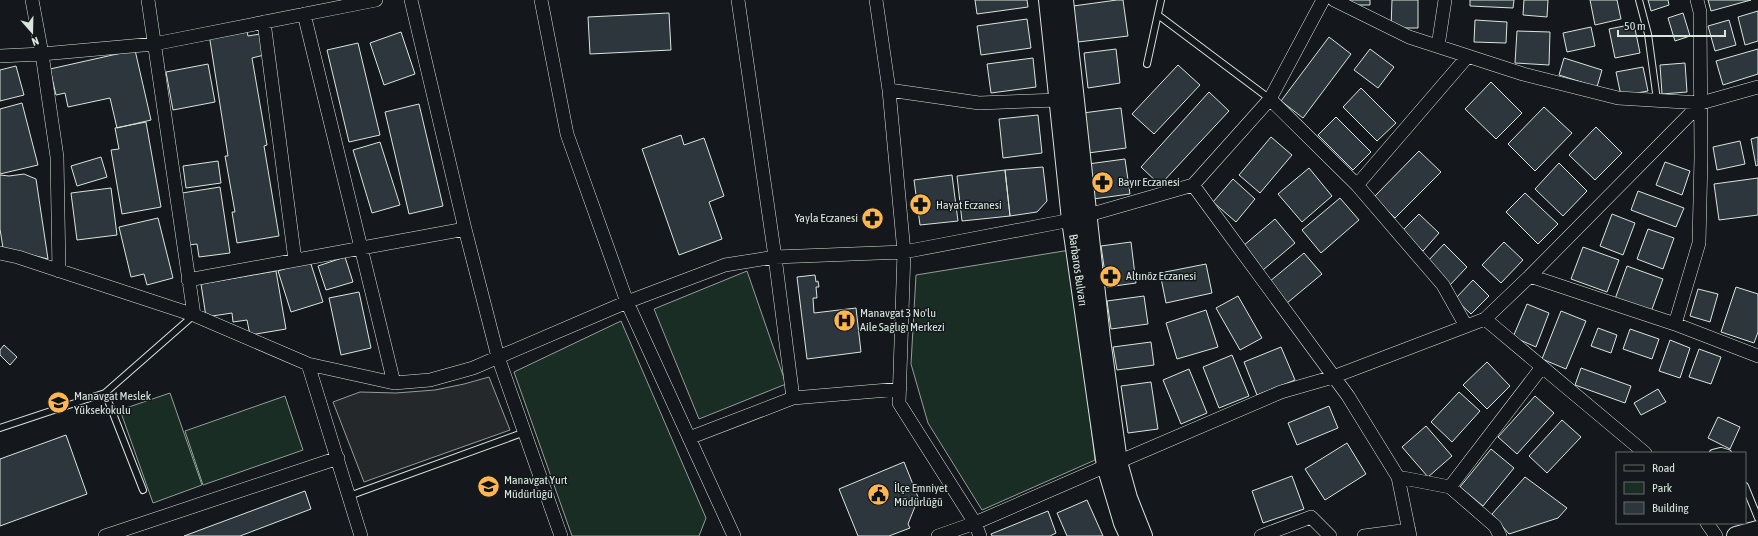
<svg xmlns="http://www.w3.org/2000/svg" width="1758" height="536" viewBox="0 0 1758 536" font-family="'Asap Condensed',sans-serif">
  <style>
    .green { fill: #1a2d24; stroke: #939e99 }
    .parking { fill: #24282b; stroke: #939e99 }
    .building { fill: #2c363c; stroke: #d8e6dc }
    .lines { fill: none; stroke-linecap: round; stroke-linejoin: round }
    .lane-casing { stroke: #d8e6dc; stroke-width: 8 }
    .street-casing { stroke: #d8e6dc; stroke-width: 14 }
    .secondary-casing { stroke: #d8e6dc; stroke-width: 20 }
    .lane { stroke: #14181c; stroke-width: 6 }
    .street { stroke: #14181c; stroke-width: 13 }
    .secondary { stroke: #14181c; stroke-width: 18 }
    .labels { text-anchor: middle; stroke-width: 3; stroke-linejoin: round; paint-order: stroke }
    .poi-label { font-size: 12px; fill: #d8e6dc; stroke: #14181c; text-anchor: start }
    .street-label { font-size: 12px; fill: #d8e6dc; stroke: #14181c }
  </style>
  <rect width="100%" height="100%" fill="#14181c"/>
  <path class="green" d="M1070,250L1095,460L982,510L928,423L911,364L916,275Z
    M747,271L786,384L699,419L654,309Z
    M621,321L706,518L699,536H572L514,372Z
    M170,393L202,485L153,503L120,410Z
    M285,396L303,450L203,485L185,431Z"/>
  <path class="parking" d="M489,377L510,430L364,482L333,402L360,392L396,393L435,390L464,384Z"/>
  <path class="building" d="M975,0H1027L1028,7L977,14Z
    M1117,0H1123L1128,36L1078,42L1073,6Z
    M1344,0H1370V5H1344Z
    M1392,0H1418V28H1391Z
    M1470,0H1514L1513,8L1470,6Z
    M1524,0H1548L1547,17L1523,15Z
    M1590,0H1617L1621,19L1595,25Z
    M1648,0H1668L1669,5L1651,11Z
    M1708,0H1751L1711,11Z
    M1758,11V41L1745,45L1738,17Z
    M669,13L671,50L590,54L588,17Z
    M1683,13L1690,36L1675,41L1668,18Z
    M1027,19L1031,48L981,55L977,26Z
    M1475,20L1507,22L1506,43L1474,42Z
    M1729,20L1736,45L1715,51L1708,26Z
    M1634,24L1640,53L1615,58L1609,29Z
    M246,27L248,36L260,34L264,55L252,58L267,145L264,146L279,236L237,243L232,212H235L225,156H228L209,34Z
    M1591,27L1595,46L1567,52L1563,33Z
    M1517,31L1550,32L1549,65L1515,63Z
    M401,32L415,74L384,85L370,43Z
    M1329,37L1351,54L1303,118L1281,101Z
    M358,43L380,135L349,142L327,50Z
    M1116,49L1120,83L1088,88L1084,53Z
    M1370,49L1394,67L1378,88L1354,70Z
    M1758,49V74L1723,85L1716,61Z
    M135,50L151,120L117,128L110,98L68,107L65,93L56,95L50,69Z
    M1033,58L1036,87L991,93L987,64Z
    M1564,58L1602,70L1597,87L1559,75Z
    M1685,63L1687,92L1662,94L1660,65Z
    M208,64L215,102L173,110L166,72Z
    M1178,65L1200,85L1154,134L1132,114Z
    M16,66L24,95L0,101V70Z
    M1643,67L1648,91L1621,96L1616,72Z
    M1491,82L1522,113L1496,139L1465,109Z
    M1361,88L1396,123L1377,141L1343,107Z
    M1209,92L1229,111L1160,185L1141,167Z
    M22,103L38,165L0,174V109Z
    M419,104L443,206L409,214L385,112Z
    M1544,107L1572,133L1535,171L1508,144Z
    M1121,108L1126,148L1088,153L1083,113Z
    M1038,115L1042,153L1003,158L999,119Z
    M1336,117L1371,152L1353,170L1318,135Z
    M146,122L161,207L122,214L111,150L119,149L115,128Z
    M1596,127L1622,153L1595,180L1569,155Z
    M681,135L684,145L704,138L724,196L709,202L722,239L679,255L642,149Z
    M1271,137L1292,155L1260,193L1239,175Z
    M1758,137V165L1756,166L1751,139Z
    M1740,141L1745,164L1717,170L1713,147Z
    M380,142L400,205L372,213L353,150Z
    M1419,151L1441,172L1395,218L1374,197Z
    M101,157L107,177L77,186L71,166Z
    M1125,159L1130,194L1093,199L1088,164Z
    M218,161L221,183L186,188L183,166Z
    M1665,162L1690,171L1682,195L1656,185Z
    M1559,163L1587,191L1563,216L1535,189Z
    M1043,167L1047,201L1037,212L1010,216L1005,170Z
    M1309,168L1332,196L1302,222L1278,194Z
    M1005,170L1010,216L962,221L957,176Z
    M24,174L36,179L48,259L3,248L0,229V175L9,176Z
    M952,175L958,221L920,225L914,180Z
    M1758,178V215L1719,220L1714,184Z
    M1233,179L1255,199L1236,222L1213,202Z
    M220,187L230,253L199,257L197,244L189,245L182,193Z
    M111,188L117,235L77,240L71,193Z
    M1638,191L1684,208L1676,227L1631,210Z
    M1525,193L1558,224L1538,244L1506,212Z
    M1340,198L1359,220L1321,253L1302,230Z
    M1419,214L1439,233L1423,251L1402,231Z
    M1612,214L1635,223L1623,255L1600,246Z
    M158,218L173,278L147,285L144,274L131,277L119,227Z
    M1275,219L1295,243L1263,270L1243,246Z
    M1648,229L1674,238L1663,269L1637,259Z
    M1131,242L1136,283L1107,287L1101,246Z
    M1504,242L1523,260L1501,283L1482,265Z
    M1444,244L1467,267L1450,285L1427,262Z
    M1583,247L1619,260L1607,292L1571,279Z
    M1304,253L1322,274L1287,303L1269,282Z
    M345,257L353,282L326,290L318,266Z
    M310,261L323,302L291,312L278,271Z
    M1206,264L1212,293L1166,303L1160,273Z
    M1627,266L1663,279L1651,312L1615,299Z
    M276,271L286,329L250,335L247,320L233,322L232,313L206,317L201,284Z
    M815,275L816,282L818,281L819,287H816L817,298H813L814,313L856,308L861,352L807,359L797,277Z
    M1473,280L1489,296L1471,314L1455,299Z
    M1736,287L1758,294V332L1754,343L1721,332Z
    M1698,289L1718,294L1710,322L1690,316Z
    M359,292L371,348L341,355L329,298Z
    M1144,296L1148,324L1111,329L1107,301Z
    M1238,296L1262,338L1240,350L1216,308Z
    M1527,304L1549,313L1536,347L1513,337Z
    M1206,310L1218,347L1177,359L1166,323Z
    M1561,311L1586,321L1566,369L1542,359Z
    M1598,328L1617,335L1611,353L1591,346Z
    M1630,329L1659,339L1652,359L1623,349Z
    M1670,340L1690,348L1680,378L1659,371Z
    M1151,342L1154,365L1117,370L1113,347Z
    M4,345L17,357L10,365L0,355V350Z
    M1281,347L1295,380L1257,395L1244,362Z
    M1699,349L1721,357L1711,384L1689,377Z
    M1232,355L1249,396L1219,408L1203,367Z
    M1487,362L1510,386L1487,409L1463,385Z
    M1581,368L1631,386L1625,403L1575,385Z
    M1189,369L1207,413L1181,424L1163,380Z
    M1151,382L1158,429L1128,433L1121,386Z
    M1658,389L1666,402L1641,415L1634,403Z
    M1459,392L1480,411L1452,442L1431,422Z
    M1535,396L1554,413L1517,454L1498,437Z
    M1329,406L1338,428L1297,445L1288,423Z
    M1718,417L1740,427L1730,449L1708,438Z
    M1562,420L1581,437L1547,473L1529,456Z
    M1426,426L1452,456L1428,477L1402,447Z
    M66,435L87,494L0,526V459Z
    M1347,443L1366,474L1325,500L1305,469Z
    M1491,449L1514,468L1483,506L1460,487Z
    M904,462L920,502L916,504L908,524L910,528L889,536H858L839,489Z
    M1292,476L1304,509L1263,523L1252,491Z
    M1525,477L1567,508L1558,518L1509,534L1492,514Z
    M305,491L311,509L240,536H184Z
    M1087,500L1103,536H1067L1057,513Z
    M1048,511L1056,533L1050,536H992L991,534Z"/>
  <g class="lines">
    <defs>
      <path id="lane" d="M1639,0L1648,34L1657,100
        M1158,15L1270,99
        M1147,64L1161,0
        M105,393L143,490
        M0,428L105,393L194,315
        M1713,453L1721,451L1728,453
        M1745,486L1758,518
        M349,496L525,432"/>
      <path id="street" d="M148,0L194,315
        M411,0L465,229L498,357L561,536
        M541,0L567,134L627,302L734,536
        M738,0L775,257L793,398
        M876,0L889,90L904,252L899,403L975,523L980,536
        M1334,0L1409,37L1523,74L1618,98L1701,103
        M304,14L394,383
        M264,22L295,260
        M1438,46L1445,0
        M0,56L42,54L32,0
        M889,90L979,103L1059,100
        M1270,99L1357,185L1443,285L1466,326
        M1193,185L1348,396L1398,477L1410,536
        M1357,185L1468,56
        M0,253L18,257L194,315L308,364L394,383L430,380L473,368L627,302L725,265L775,257L904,252L1071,220L1193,185L1270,99L1323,0
        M59,271L57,157L42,54L154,44L376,0
        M1530,276L1675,324L1758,356
        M188,280L465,229
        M1485,319L1645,453
        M1675,324L1699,243L1701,157L1700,12L1697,0
        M308,364L361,536
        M689,438L793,398L900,389
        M1118,462L1281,392L1333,377L1485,319L1530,276L1701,103L1758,87
        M1398,477L1450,487L1495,526L1500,536
        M1450,487L1542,367
        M1707,523L1716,536
        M105,536L338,458
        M938,536L975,523L1106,466
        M1261,536L1311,517L1330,536
        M1364,536L1409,530"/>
      <path id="secondary" d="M1048,0L1071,220L1106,466L1123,523L1129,536
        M1064,0L1101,339L1118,462L1128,498L1143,536
        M1736,536L1758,530"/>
    </defs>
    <use href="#lane" class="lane-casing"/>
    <use href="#street" class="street-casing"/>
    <use href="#secondary" class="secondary-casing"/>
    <use href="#lane" class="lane"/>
    <use href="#street" class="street"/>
    <use href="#secondary" class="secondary"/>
  </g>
  <defs>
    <symbol id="pharmacy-disc" viewBox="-11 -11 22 22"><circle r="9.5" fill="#ffb74d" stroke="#14181c"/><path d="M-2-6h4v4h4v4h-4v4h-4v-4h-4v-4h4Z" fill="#111"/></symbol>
    <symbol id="hospital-disc" viewBox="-11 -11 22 22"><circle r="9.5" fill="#ffb74d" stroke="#14181c"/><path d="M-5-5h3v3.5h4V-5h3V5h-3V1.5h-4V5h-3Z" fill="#111"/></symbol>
    <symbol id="university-disc" viewBox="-11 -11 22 22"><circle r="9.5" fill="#ffb74d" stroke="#14181c"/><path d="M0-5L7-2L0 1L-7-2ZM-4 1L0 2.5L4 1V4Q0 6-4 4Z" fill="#111"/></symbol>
    <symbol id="school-disc" viewBox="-11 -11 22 22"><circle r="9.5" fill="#ffb74d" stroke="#14181c"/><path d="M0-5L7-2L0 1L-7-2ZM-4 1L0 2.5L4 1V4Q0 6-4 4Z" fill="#111"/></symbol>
    <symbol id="civic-disc" viewBox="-11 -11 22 22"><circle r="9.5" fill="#ffb74d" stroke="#14181c"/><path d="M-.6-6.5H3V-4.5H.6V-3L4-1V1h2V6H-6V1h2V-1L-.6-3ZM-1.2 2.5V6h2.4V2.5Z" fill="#111"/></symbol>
  </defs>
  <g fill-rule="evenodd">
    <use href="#pharmacy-disc" x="1090" y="170" width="25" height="25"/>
    <use href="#pharmacy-disc" x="908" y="192" width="25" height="25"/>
    <use href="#pharmacy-disc" x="860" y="206" width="25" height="25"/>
    <use href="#pharmacy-disc" x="1098" y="264" width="25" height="25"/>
    <use href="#hospital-disc" x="832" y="308" width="25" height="25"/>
    <use href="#university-disc" x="46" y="390" width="25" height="25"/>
    <use href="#school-disc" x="476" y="474" width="25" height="25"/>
    <use href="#civic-disc" x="866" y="482" width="25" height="25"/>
  </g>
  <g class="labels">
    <g class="poi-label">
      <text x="1118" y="186">Bayır Eczanesi</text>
      <text x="936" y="209">Hayat Eczanesi</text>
      <text x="858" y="222" text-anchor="end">Yayla Eczanesi</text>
      <text x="1126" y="280">Altınöz Eczanesi</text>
      <text x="860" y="317">Manavgat 3 No'lu<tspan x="860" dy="14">Aile Sağlığı Merkezi</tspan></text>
      <text x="74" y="400">Manavgat Meslek<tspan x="74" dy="14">Yüksekokulu</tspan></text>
      <text x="504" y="484">Manavgat Yurt<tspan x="504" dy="14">Müdürlüğü</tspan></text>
      <text x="894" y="492">İlçe Emniyet<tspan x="894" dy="14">Müdürlüğü</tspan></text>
    </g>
    <g class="street-label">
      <text transform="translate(1078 270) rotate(82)" y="4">Barbaros Bulvarı</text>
    </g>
  </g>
  <rect x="1616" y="452" width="130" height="72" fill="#14181c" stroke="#626a69"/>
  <rect x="1624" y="465" width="20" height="6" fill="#14181c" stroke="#626a69"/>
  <text x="1652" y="472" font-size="12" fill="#d8e6dc">Road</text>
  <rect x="1624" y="482" width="20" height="12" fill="#1a2d24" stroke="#626a69"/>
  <text x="1652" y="492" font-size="12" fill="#d8e6dc">Park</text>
  <rect x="1624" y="502" width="20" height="12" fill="#2c363c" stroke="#626a69"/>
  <text x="1652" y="512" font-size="12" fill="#d8e6dc">Building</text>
  <g transform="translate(32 32) rotate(160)" stroke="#14181c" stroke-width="3" paint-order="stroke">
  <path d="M0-3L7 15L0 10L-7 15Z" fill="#d8e6dc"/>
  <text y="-6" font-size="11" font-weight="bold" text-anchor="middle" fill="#d8e6dc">N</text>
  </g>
  <path d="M1618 30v6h107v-6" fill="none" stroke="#d8e6dc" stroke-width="2"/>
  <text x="1624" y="30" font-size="12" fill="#d8e6dc" stroke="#14181c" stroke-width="3" paint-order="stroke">50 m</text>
</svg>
